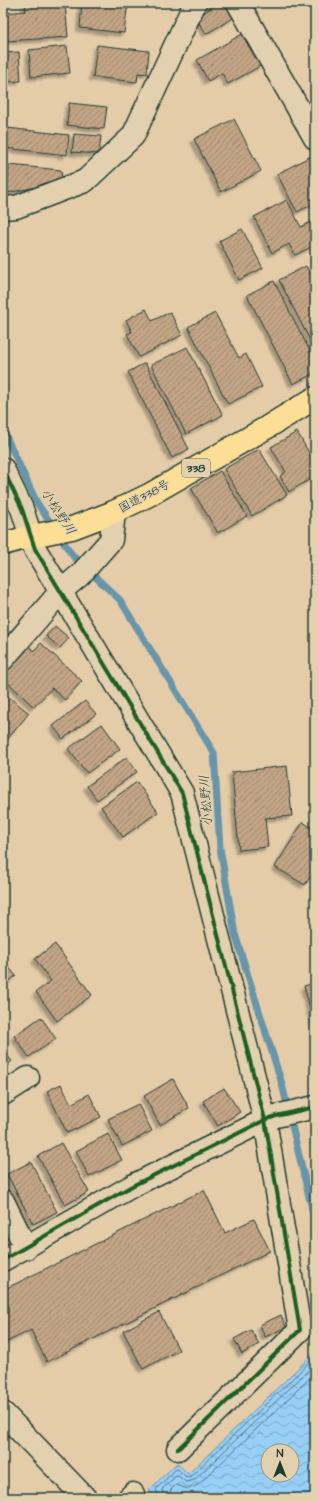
<svg xmlns="http://www.w3.org/2000/svg" width="318" height="1501" viewBox="0 0 318 1501" font-family="'Architects Daughter','Klee One',sans-serif">
  <style>
    .water { fill: url(#water-waves); stroke: #6895a9; fill-rule: evenodd }
    .lines { fill: none; stroke-linecap: round; stroke-linejoin: round }
    .shore { stroke: #4f7782; stroke-width: 1 }
    .stream { stroke: #6895a9; stroke-width: 7 }
    .building { fill: url(#building-hatch); stroke: #1f3d34; filter: url(#shadow) }
    .street-casing { stroke: #1f3d34; stroke-width: 25 }
    .highway-casing { stroke: #1f3d34; stroke-width: 25 }
    .street { stroke: #e3d0ae; stroke-width: 22 }
    .highway { stroke: #fdde96; stroke-width: 22 }
    .cycleway-casing { stroke: #e3d0ae; stroke-width: 6 }
    .cycleway { stroke: #1b5e20; stroke-width: 4 }
    .labels { text-anchor: middle; stroke-width: 3; stroke-linejoin: round; paint-order: stroke }
    .shield { fill: #e3d0ae; stroke: #5a6959; stroke-width: 1 }
    .shield-label { font-size: 11px; font-weight: bold; fill: #1f3d34 }
    .street-label { font-size: 12px; fill: #1f3d34; stroke: #e3d0ae }
    .water-label { font-size: 13px; font-style: italic; fill: #25443e; stroke: #e3d0ae }
  </style>
  <defs>
    <pattern id="water-waves" width="16" height="10" patternUnits="userSpaceOnUse"><rect width="16" height="10" fill="#98cff7"/><path d="M0 5q4-4 8 0t8 0" fill="none" stroke="#7ba9c9"/></pattern>
    <pattern id="building-hatch" width="6" height="6" patternUnits="userSpaceOnUse"><rect width="6" height="6" fill="#c3a485"/><path d="M-1 1l2-2M0 6l6-6M5 7l2-2" fill="none" stroke="#9e876e"/></pattern>
    <filter id="shadow"><feDropShadow dx="-3.5" dy="3.5" stdDeviation="1" flood-color="#0004"/></filter>
  </defs>
  <rect width="100%" height="100%" fill="#e4cca9"/>
  <filter id="ink" filterUnits="userSpaceOnUse"><feTurbulence type="fractalNoise" baseFrequency=".025" numOctaves="2"/><feDisplacementMap in="SourceGraphic" scale="8" xChannelSelector="R" yChannelSelector="G"/><feConvolveMatrix kernelMatrix="1 2 1 2 8 2 1 2 1" color-interpolation-filters="sRGB"/></filter>
  <g filter="url(#ink)">
    <path class="water" d="M315,1352V1498H157L149,1490L177,1463L188,1474ZM268,1451H292V1475H268Z"/>
    <g class="lines">
      <path class="shore" d="M159,1498L156,1489L175,1470L178,1469L186,1477L191,1476L315,1357
        M164,1498L162,1489L175,1477L178,1476L186,1482L194,1480L315,1364
        M170,1498V1491L176,1485L188,1489L198,1485L315,1373"/>
      <path class="stream" d="M3,430L37,503L73,556L120,600L214,753L220,848L235,934L282,1084L315,1222"/>
    </g>
    <path class="building" d="M25,3H65L68,37L6,41L4,13L26,11Z
      M82,3H128L124,33L80,28Z
      M208,3H226L235,17L206,34L196,18L211,8Z
      M244,33L262,65L228,84L222,73L208,81L197,60Z
      M97,45L149,51L147,74L138,73L137,82L93,77Z
      M67,46L70,73L31,77L29,50Z
      M19,52L21,81L3,82V53Z
      M69,103L107,107L104,129L67,125Z
      M234,119L261,171L221,192L194,139Z
      M7,128L69,135L67,155L5,148Z
      M74,134L101,136L99,154L72,152Z
      M315,154V203L297,212L277,174Z
      M9,165L61,170L62,179L46,185L7,193Z
      M287,200L301,227L315,220V245L295,255L289,244L272,253L254,217Z
      M242,229L263,268L239,280L219,241Z
      M315,265V274L311,267Z
      M306,266L315,284V350L279,280Z
      M274,281L315,361V373L293,384L247,295Z
      M146,309L152,321L170,312L182,335L139,357L127,334L132,332L126,320Z
      M215,313L239,358L246,354L262,387L228,404L188,327Z
      M187,347L223,415L186,434L151,365Z
      M145,363L189,449L172,458L128,372Z
      M297,432L315,463V476L289,492L280,476L286,472L271,447Z
      M259,449L287,495L252,516L224,469Z
      M220,471L247,516L218,533L191,488Z
      M55,626L69,638L60,648L46,636Z
      M41,643L82,681L65,700L52,688L34,707L3,678V674L29,646L34,651Z
      M3,692L29,713L7,740L3,737Z
      M85,701L96,714L63,739L53,726Z
      M102,724L120,749L87,773L68,749Z
      M127,757L137,772L97,800L87,786Z
      M287,766L292,816L265,818L268,847L239,850L232,772Z
      M137,782L158,812L123,837L101,807Z
      M303,822L315,830V843L311,850L315,852V869L305,885L275,867Z
      M55,944L92,995L57,1021L36,992L51,981L35,959Z
      M3,960L16,976L3,986Z
      M315,983V1026L304,986Z
      M41,1017L56,1039L29,1057L14,1036Z
      M3,1051L12,1061L3,1070Z
      M173,1079L189,1108L160,1125L144,1096Z
      M61,1084L71,1104L89,1094L101,1117L67,1133L47,1091Z
      M224,1088L240,1112L218,1126L203,1101Z
      M138,1104L152,1131L122,1146L108,1119Z
      M108,1134L122,1160L89,1177L76,1151Z
      M61,1143L89,1192L65,1205L38,1156Z
      M31,1162L57,1212L33,1224L7,1174Z
      M204,1190L225,1233L254,1219L270,1251L47,1362L31,1330L3,1344V1290Z
      M159,1312L179,1350L143,1369L123,1331Z
      M281,1315L286,1327L265,1337L260,1325Z
      M251,1330L259,1344L242,1354L234,1339Z"/>
    <g class="lines">
      <defs>
        <path id="street" d="M238,3L315,138
          M3,208L16,207L85,181L133,136L195,3
          M3,469L22,509L35,549L182,793L265,1120L300,1330L178,1449
          M3,659L61,591L80,575L111,540L114,512
          M3,1094L28,1078
          M3,1201L26,1248
          M3,1260L132,1186L265,1120L276,1116L315,1107
          M3,1413L85,1498
          M129,1498L133,1494"/>
        <path id="highway" d="M3,544L32,536L72,528L114,512L149,495L266,428L315,398"/>
      </defs>
      <use href="#street" class="street-casing"/>
      <use href="#highway" class="highway-casing"/>
      <use href="#street" class="street"/>
      <use href="#highway" class="highway"/>
      <defs>
        <path id="cycleway" d="M3,469L22,509L35,549L182,793L265,1120L300,1330L178,1449
          M3,1260L132,1186L265,1120L276,1116L315,1107"/>
      </defs>
      <use href="#cycleway" class="cycleway-casing"/>
      <use href="#cycleway" class="cycleway"/>
    </g>
  </g>
  <g class="labels">
    <rect class="shield" x="182" y="459" width="28" height="18" rx="3"/>
    <g class="shield-label">
      <text x="196" y="472">338</text>
    </g>
    <g class="street-label">
      <text transform="translate(144 496) rotate(-28)" y="4">国道338号</text>
    </g>
    <g class="water-label">
      <text transform="translate(59 511) rotate(57)" y="5">小松野川</text>
      <text transform="translate(205 801) rotate(-94)" y="5">小松野川</text>
    </g>
  </g>
  <rect width="318" height="1501" fill="none" stroke="#e3d0ae" stroke-width="16"/>
  <rect x="8" y="8" width="302" height="1485" fill="none" stroke="#1f3d34" stroke-width="1.5" filter="url(#ink)"/>
  <g transform="translate(280 1463)"><circle r="19" fill="#e3d0ae" stroke="#95957d"/>
  <path d="M0-3L7 15L0 10L-7 15Z" fill="#1f3d34"/>
  <text y="-6" font-size="11" font-weight="bold" text-anchor="middle" fill="#1f3d34">N</text>
  </g>
</svg>
